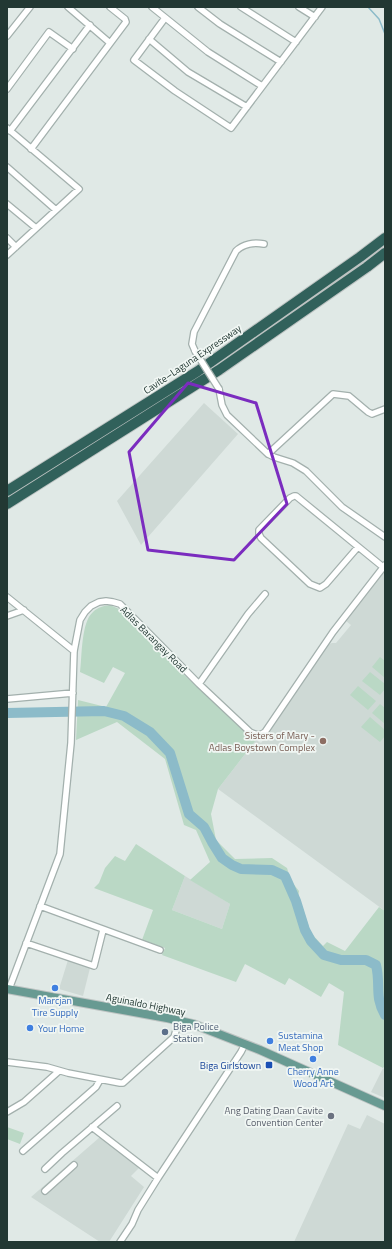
<svg xmlns="http://www.w3.org/2000/svg" width="392" height="1249" viewBox="0 0 392 1249" font-family="'Titillium Web',sans-serif">
  <style>
    .built { fill: #ced9d5 }
    .green { fill: #bad8c5 }
    .lines { fill: none; stroke-linecap: round; stroke-linejoin: round }
    .stream { stroke: #8cbbc9; stroke-width: 1.5 }
    .river { stroke: #8cbbc9; stroke-width: 10 }
    .street-casing { stroke: #a3b0ad; stroke-width: 8 }
    .primary-casing { stroke: #bdc3c2; stroke-width: 10 }
    .highway-casing { stroke: #bdc3c2; stroke-width: 12 }
    .street { stroke: #fff; stroke-width: 5.5 }
    .primary { stroke: #689a92; stroke-width: 8 }
    .highway { stroke: #31615b; stroke-width: 10 }
    .street-bridge-casing { stroke: #a3b0ad; stroke-width: 8; stroke-linecap: butt }
    .street-bridge { stroke: #fff; stroke-width: 5.5 }
    .marked { fill: none; stroke: #7b2cbf; stroke-width: 3; stroke-linejoin: round }
    .education-dot { fill: #8d6e63; stroke: #f0f6f3; stroke-width: 1.5 }
    .shop-dot { fill: #3f7fe0; stroke: #f0f6f3; stroke-width: 1.5 }
    .service-dot { fill: #5c6f8a; stroke: #f0f6f3; stroke-width: 1.5 }
    .transit-dot { fill: #1a4fb4; stroke: #f0f6f3; stroke-width: 1.5 }
    .worship-dot { fill: #6b7280; stroke: #f0f6f3; stroke-width: 1.5 }
    .labels { text-anchor: middle; stroke-width: 3.5; stroke-linejoin: round; paint-order: stroke }
    .street-label { font-size: 10px; fill: #223833; stroke: #f0f6f3 }
    .education-label { font-size: 10px; fill: #785e54; stroke: #f0f6f3; text-anchor: end }
    .shop-label { font-size: 10px; fill: #366cbe; stroke: #f0f6f3 }
    .service-label { font-size: 10px; fill: #4e5e75; stroke: #f0f6f3; text-anchor: start }
    .transit-label { font-size: 10px; fill: #164399; stroke: #f0f6f3; text-anchor: end }
    .worship-label { font-size: 10px; fill: #5b616d; stroke: #f0f6f3; text-anchor: end }
  </style>
  <rect width="100%" height="100%" fill="#e0e9e6"/>
  <path class="built" d="M204,403L238,434L141,545L117,501Z
    M385,571V911L218,789L256,740L261,743L275,724L329,644L332,643H336L351,625L346,621Z
    M185,876L230,904L222,929L172,910Z
    M68,960L90,968L83,996L59,989Z
    M383,1068L385,1070V1098L371,1092Z
    M367,1115L385,1124V1242H294L348,1124L360,1129Z
    M100,1137L139,1168L131,1176L144,1187L109,1242H100L31,1197Z"/>
  <path class="green" d="M110,605L119,609L172,664L256,740L218,789L211,814L216,840L235,859L272,858L287,868L291,881L299,891L298,899L302,906L311,933L323,946L327,942L345,951L379,907L385,911V1066L383,1068L338,1045L344,992L329,983L321,997L289,978L285,985L245,964L236,982L162,955L165,948L142,940L153,910L94,888L99,883L105,868L115,856L125,861L136,844L185,876L172,910L222,929L230,904L190,880L210,862L196,830L184,825L165,759L117,722L76,740L78,700L106,707L125,673L113,667L104,683L80,672C82,657 81,622 93,612C98,607 104,606 110,605Z
    M380,657L385,661V678L372,667Z
    M370,672L385,684V689L380,695L362,681Z
    M358,686L376,701L368,710L350,695Z
    M380,704L385,708V724L372,713Z
    M370,717L385,730V736L380,742L361,727Z
    M7,1127L24,1133L20,1144L7,1139Z"/>
  <g class="lines">
    <path class="stream" d="M368,7L379,19L385,34"/>
    <path class="river" d="M7,713L104,711L124,716L150,732L170,753L189,814L204,827L212,842L222,858L232,865L241,869L272,870L285,876L296,901L305,930L311,941L324,955L341,960H366L376,965C381,985 374,996 385,1015"/>
    <defs>
      <path id="street" d="M68,7L110,43
        M152,7L208,52L262,86
        M198,7L220,24L281,62
        M241,7L296,42
        M299,7L315,17
        M165,18L134,60L175,91L231,128L322,7
        M7,36L30,7
        M149,39L188,72L247,107
        M7,89L49,32L73,49
        M7,128L79,189L7,255
        M10,131L90,25
        M31,149L126,22L125,19L110,7
        M7,167L56,210
        M7,204L36,228
        M7,238L16,247
        M195,351L192,344L194,332L236,251C243,244 254,242 264,244
        M219,389L222,405L227,415L268,454L274,457L293,463L306,471L342,507L385,537
        M268,454L333,394L349,396L368,412L372,414L385,409
        M358,547L326,584L320,588L310,584L261,538L259,534V530L290,498L294,496H296L383,567
        M7,597L74,651
        M7,616L24,610
        M199,684L248,614L265,594
        M7,699L73,693
        M40,906L160,950
        M26,943L94,966L103,930
        M9,989L60,854L71,743L74,651L80,620L85,612L91,606L99,602L106,601L113,602L120,604L199,684L250,732C256,735 260,736 265,732L333,632L385,565
        M7,1062L47,1067L68,1073L120,1083H123L174,1037L179,1021
        M7,1112L24,1102L59,1071
        M92,1127L158,1178
        M23,1151L96,1087L100,1080
        M45,1169L62,1153L117,1106
        M45,1191L74,1165
        M120,1242L132,1224L138,1210L158,1178L241,1052L245,1044"/>
      <path id="primary" d="M7,989L167,1018L193,1024L260,1050L385,1106"/>
      <path id="highway" d="M7,491L198,371L360,257L385,238
        M7,504L219,370L367,267L385,253"/>
    </defs>
    <use href="#street" class="street-casing"/>
    <use href="#primary" class="primary-casing"/>
    <use href="#highway" class="highway-casing"/>
    <use href="#street" class="street"/>
    <use href="#primary" class="primary"/>
    <use href="#highway" class="highway"/>
    <defs>
      <path id="street-bridge" d="M195,351L219,389"/>
    </defs>
    <use href="#street-bridge" class="street-bridge-casing"/>
    <use href="#street-bridge" class="street-bridge"/>
  </g>
  <path class="marked" d="M188,383L256,403L287,504L234,560L148,550L129,452Z"/>
  <circle class="education-dot" cx="323" cy="741" r="4"/>
  <g class="shop-dot">
    <circle cx="55" cy="988" r="4"/>
    <circle cx="30" cy="1028" r="4"/>
    <circle cx="270" cy="1041" r="4"/>
    <circle cx="313" cy="1059" r="4"/>
  </g>
  <circle class="service-dot" cx="165" cy="1032" r="4"/>
  <rect class="transit-dot" x="265" y="1061" width="8" height="8" rx="2"/>
  <circle class="worship-dot" cx="331" cy="1116" r="4"/>
  <g class="labels">
    <g class="street-label">
      <text transform="translate(192 359) rotate(-34)" y="4">Cavite–Laguna Expressway</text>
      <text transform="translate(154 639) rotate(45)" y="4">Adlas Barangay Road</text>
      <text transform="translate(146 1004) rotate(11)" y="4">Aguinaldo Highway</text>
    </g>
    <g class="education-label">
      <text x="315" y="739">Sisters of Mary -<tspan x="315" dy="12">Adlas Boystown Complex</tspan></text>
    </g>
    <g class="shop-label">
      <text x="55" y="1004">Marcjan<tspan x="55" dy="12">Tire Supply</tspan></text>
      <text x="38" y="1032" text-anchor="start">Your Home</text>
      <text x="278" y="1039" text-anchor="start">Sustamina<tspan x="278" dy="12">Meat Shop</tspan></text>
      <text x="313" y="1075">Cherry Anne<tspan x="313" dy="12">Wood Art</tspan></text>
    </g>
    <g class="service-label">
      <text x="173" y="1030">Biga Police<tspan x="173" dy="12">Station</tspan></text>
    </g>
    <g class="transit-label">
      <text x="261" y="1069">Biga Girlstown</text>
    </g>
    <g class="worship-label">
      <text x="323" y="1114">Ang Dating Daan Cavite<tspan x="323" dy="12">Convention Center</tspan></text>
    </g>
  </g>
  <rect width="392" height="1249" fill="none" stroke="#223833" stroke-width="16"/>
</svg>
